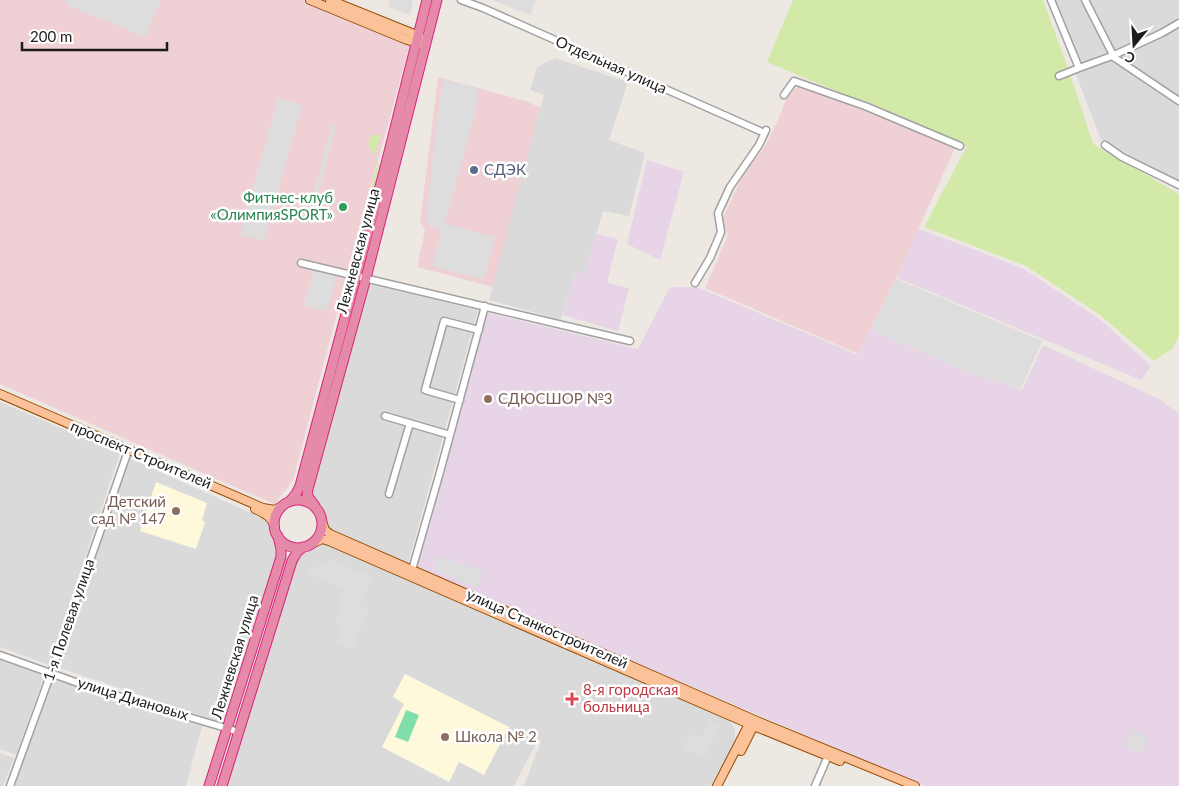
<svg xmlns="http://www.w3.org/2000/svg" width="1179" height="786" viewBox="0 0 1179 786" font-family="Lato,sans-serif">
  <style>
    .residential { fill: #dbdada }
    .commercial { fill: #efd1d5 }
    .industrial { fill: #e7d4e7 }
    .education { fill: #fff9db }
    .grass { fill: #d2e9a8 }
    .pitch { fill: #80deab }
    .parking { fill: #ddd }
    .lines { fill: none; stroke-linecap: round; stroke-linejoin: round }
    .minor-casing { stroke: #a1a1a1; stroke-width: 9 }
    .major-casing { stroke: #954c00; stroke-width: 10 }
    .highway-casing { stroke: #d8247e; stroke-width: 11 }
    .minor { stroke: #fff; stroke-width: 6 }
    .major { stroke: #fbc29a; stroke-width: 8 }
    .highway { stroke: #e68aa9; stroke-width: 9 }
    .service-dot { fill: #5c6f8a; stroke: #fff; stroke-width: 2 }
    .leisure-dot { fill: #2e9e5b; stroke: #fff; stroke-width: 2 }
    .education-dot { fill: #8d6e63; stroke: #fff; stroke-width: 2 }
    .health-dot { fill: #e0444e; stroke: #fff; stroke-width: 2 }
    .labels { text-anchor: middle; stroke-width: 5; stroke-linejoin: round; paint-order: stroke }
    .street-label { font-size: 15px; fill: #1d1d1d; stroke: #fff }
    .service-label { font-size: 15px; fill: #4e5e75; stroke: #fff; text-anchor: start }
    .leisure-label { font-size: 15px; fill: #27864d; stroke: #fff; text-anchor: end }
    .education-label { font-size: 15px; fill: #785e54; stroke: #fff; text-anchor: start }
    .health-label { font-size: 15px; fill: #be3a42; stroke: #fff; text-anchor: start }
  </style>
  <rect width="100%" height="100%" fill="#eee8e3"/>
  <path class="residential" d="M1053,0H1082L1107,52L1080,65Z
    M1087,0H1179V19L1162,30L1114,52Z
    M1179,27V98L1117,57Z
    M555,58L628,82L609,140L645,153L629,216L603,211L585,274L576,272L561,320L489,300L540,108L544,95L530,90L537,67Z
    M1111,59L1179,104V182L1121,152L1101,140L1075,72Z
    M372,285L478,310L408,564L334,533L326,526L322,508L314,496L312,488L366,289Z
    M0,402L120,453L49,665L0,647Z
    M127,457L260,517L271,527L277,556L223,723L57,667Z
    M316,543H326L728,718L735,730V742L711,786H524L541,741L540,739L538,740L514,786H223L293,568L300,554Z
    M0,658L45,674L16,755L0,749Z
    M53,672L203,723L186,786H10Z
    M0,753L14,758L3,786H0Z"/>
  <path class="commercial" d="M0,0H307L410,44L351,260L293,480L280,497L276,505L0,384Z
    M438,77L529,102L540,108L493,287L417,267L425,230L420,222Z
    M799,85L821,92L955,148L896,279L1042,341L1020,389L871,329L859,354L705,288L728,235L721,221L746,169L764,148L778,120L785,102L789,95Z"/>
  <path class="industrial" d="M647,160L684,172L660,260L627,244Z
    M918,229L976,250L1024,269L1101,320L1151,366L1141,380L897,278Z
    M596,234L618,239L607,283L629,288L618,331L563,315L576,272L585,274Z
    M670,287H697L858,355L871,329L956,368L1022,390L1043,345L1159,399L1179,414V786H924L413,567L484,312L638,349Z"/>
  <path class="education" d="M156,482L207,503L202,520L205,522L196,549L140,531Z
    M405,674L509,727L484,775L459,762L449,782L382,747L404,704L393,697Z"/>
  <path class="grass" d="M793,0H1043L1069,71L1093,144L1179,194V335L1173,348L1154,361L1100,315L1026,266L924,227L967,146L767,62Z
    M379,134L381,135L375,154C368,149 367,144 371,136Z
    M378,163L381,166L356,260L352,258Z"/>
  <path class="pitch" d="M406,710L419,715L408,742L395,737Z"/>
  <path class="parking" d="M65,0H161L145,37L68,5Z
    M389,0H413L410,15L389,7Z
    M492,0H536L530,15Z
    M443,79L474,87L478,94V99L474,115L445,224L495,237L484,279L432,266L442,231L427,224V216L435,138Z
    M278,98L302,105L264,241L240,235Z
    M332,125L336,127L310,223L306,221Z
    M315,269L337,275L326,312L304,305Z
    M896,279L1042,341L1020,389L956,368L871,329Z
    M439,555L484,572L478,587L433,570Z
    M331,559L372,577L360,606L369,610L353,649L336,642L342,626L335,624L341,607L339,606L344,590L337,588L334,583L308,575L310,570Z
    M709,720L720,725L705,758L684,748L690,733L701,738Z
    M1132,730L1148,737L1141,753L1125,746Z"/>
  <g class="lines">
    <defs>
      <path id="minor" d="M461,0L483,8L760,131
        M1051,0L1079,68
        M1085,0L1112,53V56
        M1112,56L1179,101
        M1059,76L1079,68L1112,56L1162,33L1179,23
        M784,95L794,81L865,106L960,146
        M1105,145L1122,157L1179,185
        M301,263L630,341
        M695,283L710,258L721,232L718,213L730,187L759,145L766,130
        M460,400L425,390L444,321L479,330
        M385,416L450,435
        M389,494L410,423
        M412,570L440,472L485,306
        M0,655L95,689L239,732
        M10,786L51,673L127,454
        M815,786L828,756"/>
      <path id="major" d="M310,0L407,40L422,44
        M330,0L419,36L422,40
        M0,394L263,508L275,510L282,506
        M255,509C264,513 272,517 275,527
        M323,524L325,530L330,534L757,721L915,786
        M311,544L322,539L329,541L749,724L840,761
        M741,751L755,723
        M717,786L751,720"/>
      <path id="highway" d="M274 524a24 24 0 1 1 48 0a24 24 0 1 1-48 0Z
        M289,502L296,494L300,486L385,168L427,0
        M315,506L307,495L308,489L366,278L437,0
        M209,786L281,557V549L278,536
        M222,786L292,561L297,552L303,547"/>
    </defs>
    <use href="#minor" class="minor-casing"/>
    <use href="#major" class="major-casing"/>
    <use href="#highway" class="highway-casing"/>
    <use href="#minor" class="minor"/>
    <use href="#major" class="major"/>
    <use href="#highway" class="highway"/>
  </g>
  <circle class="service-dot" cx="474" cy="170" r="5"/>
  <circle class="leisure-dot" cx="343" cy="207" r="5"/>
  <g class="education-dot">
    <circle cx="488" cy="399" r="5"/>
    <circle cx="176" cy="511" r="5"/>
    <circle cx="445" cy="737" r="5"/>
  </g>
  <path class="health-dot" d="M569.5 691.5h5v5h5v5h-5v5h-5v-5h-5v-5h5z"/>
  <g class="labels">
    <g class="street-label">
      <text transform="translate(611 65) rotate(24)" y="5">Отдельная улица</text>
      <text transform="translate(358 251) rotate(-75)" y="5">Лежневская улица</text>
      <text transform="translate(141 455) rotate(23)" y="5">проспект Строителей</text>
      <text transform="translate(69 620) rotate(-71)" y="5">1-я Полевая улица</text>
      <text transform="translate(547 629) rotate(24)" y="5">улица Станкостроителей</text>
      <text transform="translate(235 657) rotate(-73)" y="5">Лежневская улица</text>
      <text transform="translate(133 699) rotate(17)" y="5">улица Диановых</text>
    </g>
    <g class="service-label">
      <text x="484" y="175">СДЭК</text>
    </g>
    <g class="leisure-label">
      <text x="333" y="203">Фитнес-клуб<tspan x="333" dy="17">«ОлимпияSPORT»</tspan></text>
    </g>
    <g class="education-label">
      <text x="498" y="404">СДЮСШОР №3</text>
      <text x="166" y="507" text-anchor="end">Детский<tspan x="166" dy="17">сад № 147</tspan></text>
      <text x="455" y="742">Школа № 2</text>
    </g>
    <g class="health-label">
      <text x="583" y="695">8-я городская<tspan x="583" dy="17">больница</tspan></text>
    </g>
  </g>
  <g transform="translate(1134 45) rotate(198)" stroke="#ffffff" stroke-width="4" paint-order="stroke">
  <path d="M0-4L9 19L0 12L-9 19Z" fill="#1d1d1d"/>
  <text y="-8" font-size="14" font-weight="bold" text-anchor="middle" fill="#1d1d1d">С</text>
  </g>
  <path d="M22 42v8h145v-8" fill="none" stroke="#1d1d1d" stroke-width="2.5"/>
  <text x="30" y="42" font-size="15" fill="#1d1d1d" stroke="#ffffff" stroke-width="4" paint-order="stroke">200 m</text>
</svg>
